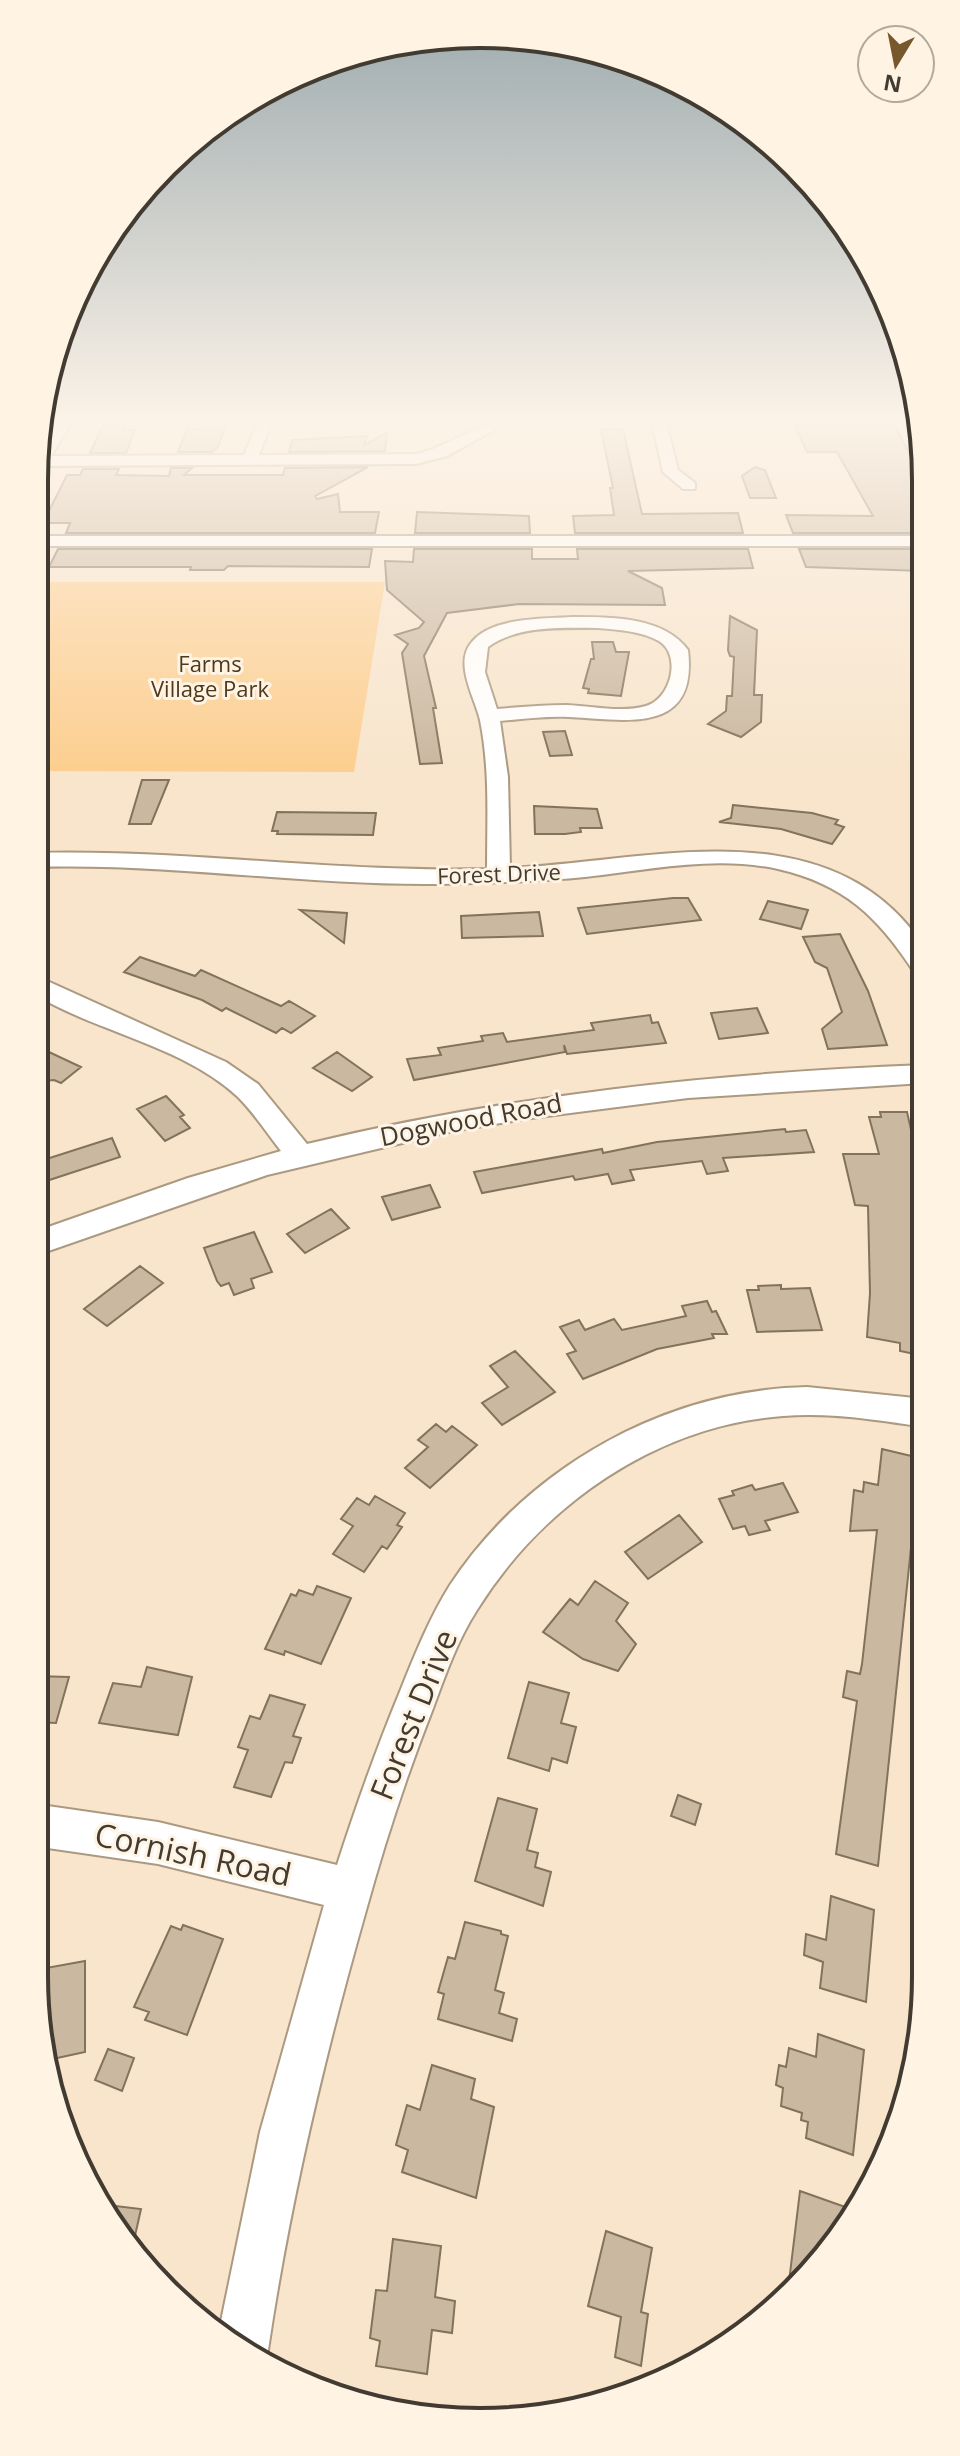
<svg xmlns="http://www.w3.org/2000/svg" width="960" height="2456" viewBox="0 0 960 2456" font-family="'Open Sans',sans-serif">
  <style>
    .green { fill: #fccf91 }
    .building { fill: #cab8a0; stroke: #83725c; stroke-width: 2 }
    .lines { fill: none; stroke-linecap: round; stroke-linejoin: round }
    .minor-casing { stroke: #ab9982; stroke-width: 4 }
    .minor { fill: #fff; fill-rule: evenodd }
    .labels { text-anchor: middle; stroke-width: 6; stroke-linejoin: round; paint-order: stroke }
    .far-park-label { font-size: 22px; fill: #4e391b; stroke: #fff3e4 }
    .far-street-label { font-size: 22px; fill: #423b31; stroke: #fff3e4 }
    .street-label { font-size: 26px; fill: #423b31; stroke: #fff3e4 }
    .near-street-label { font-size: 32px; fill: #423b31; stroke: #fff3e4 }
    .rim { fill: none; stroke: #423b31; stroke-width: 4 }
  </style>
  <rect width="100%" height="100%" fill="#f8e5cc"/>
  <path class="green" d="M34,582H385L354,772L34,771Z"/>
  <path class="building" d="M205,422H227L218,447L212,452H178L187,429H203Z
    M103,425H126L124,430H135L126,453H90Z
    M895,425L922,479V533H793L786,515L873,516L837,452H807L795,426Z
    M601,429H623L642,514L738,513L743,533H575L573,516L614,515L610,488H613Z
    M387,433L385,451L289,452L292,440L367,436L364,445Z
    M368,467L315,496L317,499L338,494L340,512H379L375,533H66L70,523H43L67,475H80L83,469H119L116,475L169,476L171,468H192L184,475H283L285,468Z
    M755,467L765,470L776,498H750L742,476Z
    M417,512L529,516L530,533H415Z
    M58,549H372L369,567L228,566L224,570H190L191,567H49Z
    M414,549H532V559H578L577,549H748L753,568L628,571L662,588L665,605L519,604L447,613L424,656L436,708H433L442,763L420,764L402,653L408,644L395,635L419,628L424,622L387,590L385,561L413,562Z
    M799,549H922V571L806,567Z
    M730,616L757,630L754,695H762L761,722L741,737L708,724L726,711L727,696H732L734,657L730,656L728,650Z
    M592,642H613L616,652H629L621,696L588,693L589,689L583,688L591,659H594Z
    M565,731L572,755L550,756L543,732Z
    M142,780H169L151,824H129Z
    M733,805L812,813L838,820L835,824L844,827L832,844L781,829L719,822L731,818Z
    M534,806L597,809L602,828H580L581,832L565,834H535Z
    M277,812L376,813L373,835L277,834L278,831H272Z
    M673,898H688L701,920L587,934L578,908Z
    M768,901L808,910L801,929L760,919Z
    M300,910L347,913L344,943Z
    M539,912L543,936L462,938L461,916Z
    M840,934L868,991L887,1045L828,1049L822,1029L842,1012L827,968L815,962L803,937Z
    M140,957L195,976L201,970L281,1006L289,1001L315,1016L291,1033L282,1028L276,1033L226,1008L222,1011L202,1000L124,972Z
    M757,1008L768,1033L719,1039L711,1013Z
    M650,1015L652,1023L658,1022L666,1043L567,1054L564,1045L565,1052L414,1080L407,1059L441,1055L438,1048L483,1041L481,1036L503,1033L507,1042L594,1030L591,1023Z
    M34,1045L81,1067L61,1083L54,1080L34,1082Z
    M337,1052L372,1077L352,1091L313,1068Z
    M166,1096L184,1115L180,1117L190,1128L165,1141L137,1109Z
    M880,1112H907L924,1187V1193H916L924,1240V1356L900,1351V1343L867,1337L870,1293L868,1206L855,1205L843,1154H879L869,1117H881Z
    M785,1129L786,1132L806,1130L814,1152L723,1158L728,1171L707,1174L702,1161L630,1170L634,1180L612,1184L608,1174L575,1180L573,1176L482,1193L474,1172L602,1149L603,1153L657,1142Z
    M112,1138L120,1157L34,1185V1163Z
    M430,1185L440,1207L392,1220L382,1197Z
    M331,1209L349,1228L305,1253L287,1234Z
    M254,1232L272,1272L251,1279L254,1288L234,1295L229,1283L221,1286L217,1281L204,1248Z
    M140,1266L163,1283L107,1326L84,1309Z
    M781,1285V1289L810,1288L822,1330L757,1332L747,1290H759L758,1286Z
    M707,1301L712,1312L716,1311L727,1334H712L714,1338L657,1349L583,1379L567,1354L576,1351L560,1327L579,1320L585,1330L614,1319L622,1330L686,1316L682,1306Z
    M515,1351L555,1392L502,1425L482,1403L508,1387L490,1366Z
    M436,1424L446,1432L452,1426L477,1445L430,1488L405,1468L428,1447L418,1440Z
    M882,1449L924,1459L917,1539L912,1538L878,1866L836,1854L857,1701L843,1697L847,1671L860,1674L862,1664L877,1530L850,1531L854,1490L863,1492L864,1482L878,1485Z
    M783,1483L798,1512L765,1521L770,1530L749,1535L745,1526L733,1529L719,1499L734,1495L732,1491L752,1485L755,1490Z
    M375,1496L405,1513L397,1525L402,1527L387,1549L382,1546L364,1572L333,1554L353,1526L341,1519L357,1498L369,1505Z
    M679,1515L702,1542L648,1579L625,1552Z
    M595,1581L628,1603L616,1621L636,1644L618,1671L583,1659L543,1632L570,1599L578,1605Z
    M317,1586L351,1598L321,1664L285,1651L284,1655L265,1649L291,1594L296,1596L299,1590L313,1595Z
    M147,1667L192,1677L178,1735L99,1723L113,1683L141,1687Z
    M34,1676L69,1677L56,1723L34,1722Z
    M529,1682L569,1693L561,1723L576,1727L567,1763L552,1758L549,1771L508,1758Z
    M270,1695L305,1705L293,1736L301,1738L292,1763L285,1762L271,1797L234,1787L248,1750L238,1747L250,1716L260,1719Z
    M678,1795L701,1804L695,1825L671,1816Z
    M498,1798L537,1809L527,1850L538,1853L535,1867L551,1872L543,1906L475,1881Z
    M831,1896L874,1910L866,2002L820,1988L823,1962L804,1955L806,1934L826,1940Z
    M465,1922L501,1931V1934L508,1936L495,1990L504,1993L499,2013L517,2019L512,2041L438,2019L444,1994L438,1992L448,1957L455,1959Z
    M183,1925L223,1939L187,2035L145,2020L149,2012L134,2007L171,1926L181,1930Z
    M85,1961V2052L48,2060L35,1982L46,1980V1968Z
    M818,2034L864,2050L853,2155L806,2138L808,2122L801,2120L802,2113L781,2106L783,2088L776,2085L779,2065L786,2067L789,2048L816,2057Z
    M108,2049L134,2058L122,2091L95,2080Z
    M432,2065L475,2079L471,2099L494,2107L476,2198L402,2172L408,2150L396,2145L407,2105L420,2110Z
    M800,2191L848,2208L846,2222L834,2247L788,2290Z
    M107,2205L141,2209L132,2249L129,2244Z
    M606,2231L652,2248L641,2312L648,2314L641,2366L615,2357L621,2317L588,2306Z
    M393,2239L441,2246L435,2297L455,2301L452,2333L432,2330L427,2374L376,2366L380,2341L370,2338L376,2290L387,2291Z"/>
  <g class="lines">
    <defs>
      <path id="minor" d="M58,422H72L51,456L244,455L258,422H272L259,455L416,454C449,447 476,422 509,422L447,456L416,464L45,466L40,473L35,475L37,454Z
        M652,422H666L678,470L695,483V489H683L663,472Z
        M34,536H922V546H34Z
        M571,617C610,617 663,616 688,650C698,735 627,720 569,717C546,716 523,719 500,721L508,777L510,868C649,862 827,805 923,945V974L914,972C878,917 844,884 778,869C714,855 649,870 585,877C535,882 484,883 434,884C300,885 168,863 34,867V853C185,849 335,873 487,869C487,820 490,769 480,720C475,698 454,664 471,643C491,617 542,619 571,617ZM598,628C619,630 641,631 659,641C682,655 671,699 646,706C621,713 592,706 566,705C543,705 520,707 497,709L485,672L488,647C518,625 562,628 598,628Z
        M34,975L226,1062L258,1084L307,1144C510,1095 715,1073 924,1065V1083L688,1098L531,1118L453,1131L267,1175L34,1256V1232L188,1178L281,1151C267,1133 254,1113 238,1097C182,1045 98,1033 34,994Z
        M807,1387L925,1399V1427C878,1420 830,1412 783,1416C657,1425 542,1505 477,1610C457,1641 445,1676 432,1711C406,1777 384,1845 365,1914C324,2058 290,2202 268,2350L262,2364L257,2362L219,2331L260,2132L324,1905L158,1864L34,1846V1804L158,1822L337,1865C356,1806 377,1747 401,1689C415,1654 430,1617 450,1585C528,1467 665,1390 807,1387Z"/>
    </defs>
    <use href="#minor" class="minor-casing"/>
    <use href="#minor" class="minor"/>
  </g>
  <linearGradient id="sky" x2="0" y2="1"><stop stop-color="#9ba9ad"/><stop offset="0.55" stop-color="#fcf3e8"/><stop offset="1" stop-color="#fcf3e8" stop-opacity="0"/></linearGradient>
  <rect width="960" height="766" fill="url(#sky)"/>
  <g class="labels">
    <g class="far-park-label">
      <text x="210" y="672">Farms<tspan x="210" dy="25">Village Park</tspan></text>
    </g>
    <g class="far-street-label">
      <text transform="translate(499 874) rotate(-2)" y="8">Forest Drive</text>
    </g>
    <g class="street-label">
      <text transform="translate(471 1120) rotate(-11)" y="9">Dogwood Road</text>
    </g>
    <g class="near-street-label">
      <text transform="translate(414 1715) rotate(-68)" y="11">Forest Drive</text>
      <text transform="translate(193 1855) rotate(12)" y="11">Cornish Road</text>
    </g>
  </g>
  <path d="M0 0H960V2456H0ZM480 48H480A432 432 0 0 1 912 480V1976A432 432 0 0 1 480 2408H480A432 432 0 0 1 48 1976V480A432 432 0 0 1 480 48Z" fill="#fff3e4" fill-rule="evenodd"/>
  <path class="rim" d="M480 48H480A432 432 0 0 1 912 480V1976A432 432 0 0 1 480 2408H480A432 432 0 0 1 48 1976V480A432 432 0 0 1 480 48Z"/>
  <g transform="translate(896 64) rotate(190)"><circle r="38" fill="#fff3e4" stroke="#b3a99c" stroke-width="2"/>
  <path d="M0-6L14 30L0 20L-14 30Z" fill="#76582c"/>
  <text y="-12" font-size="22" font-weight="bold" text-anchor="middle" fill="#423b31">N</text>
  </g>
</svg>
